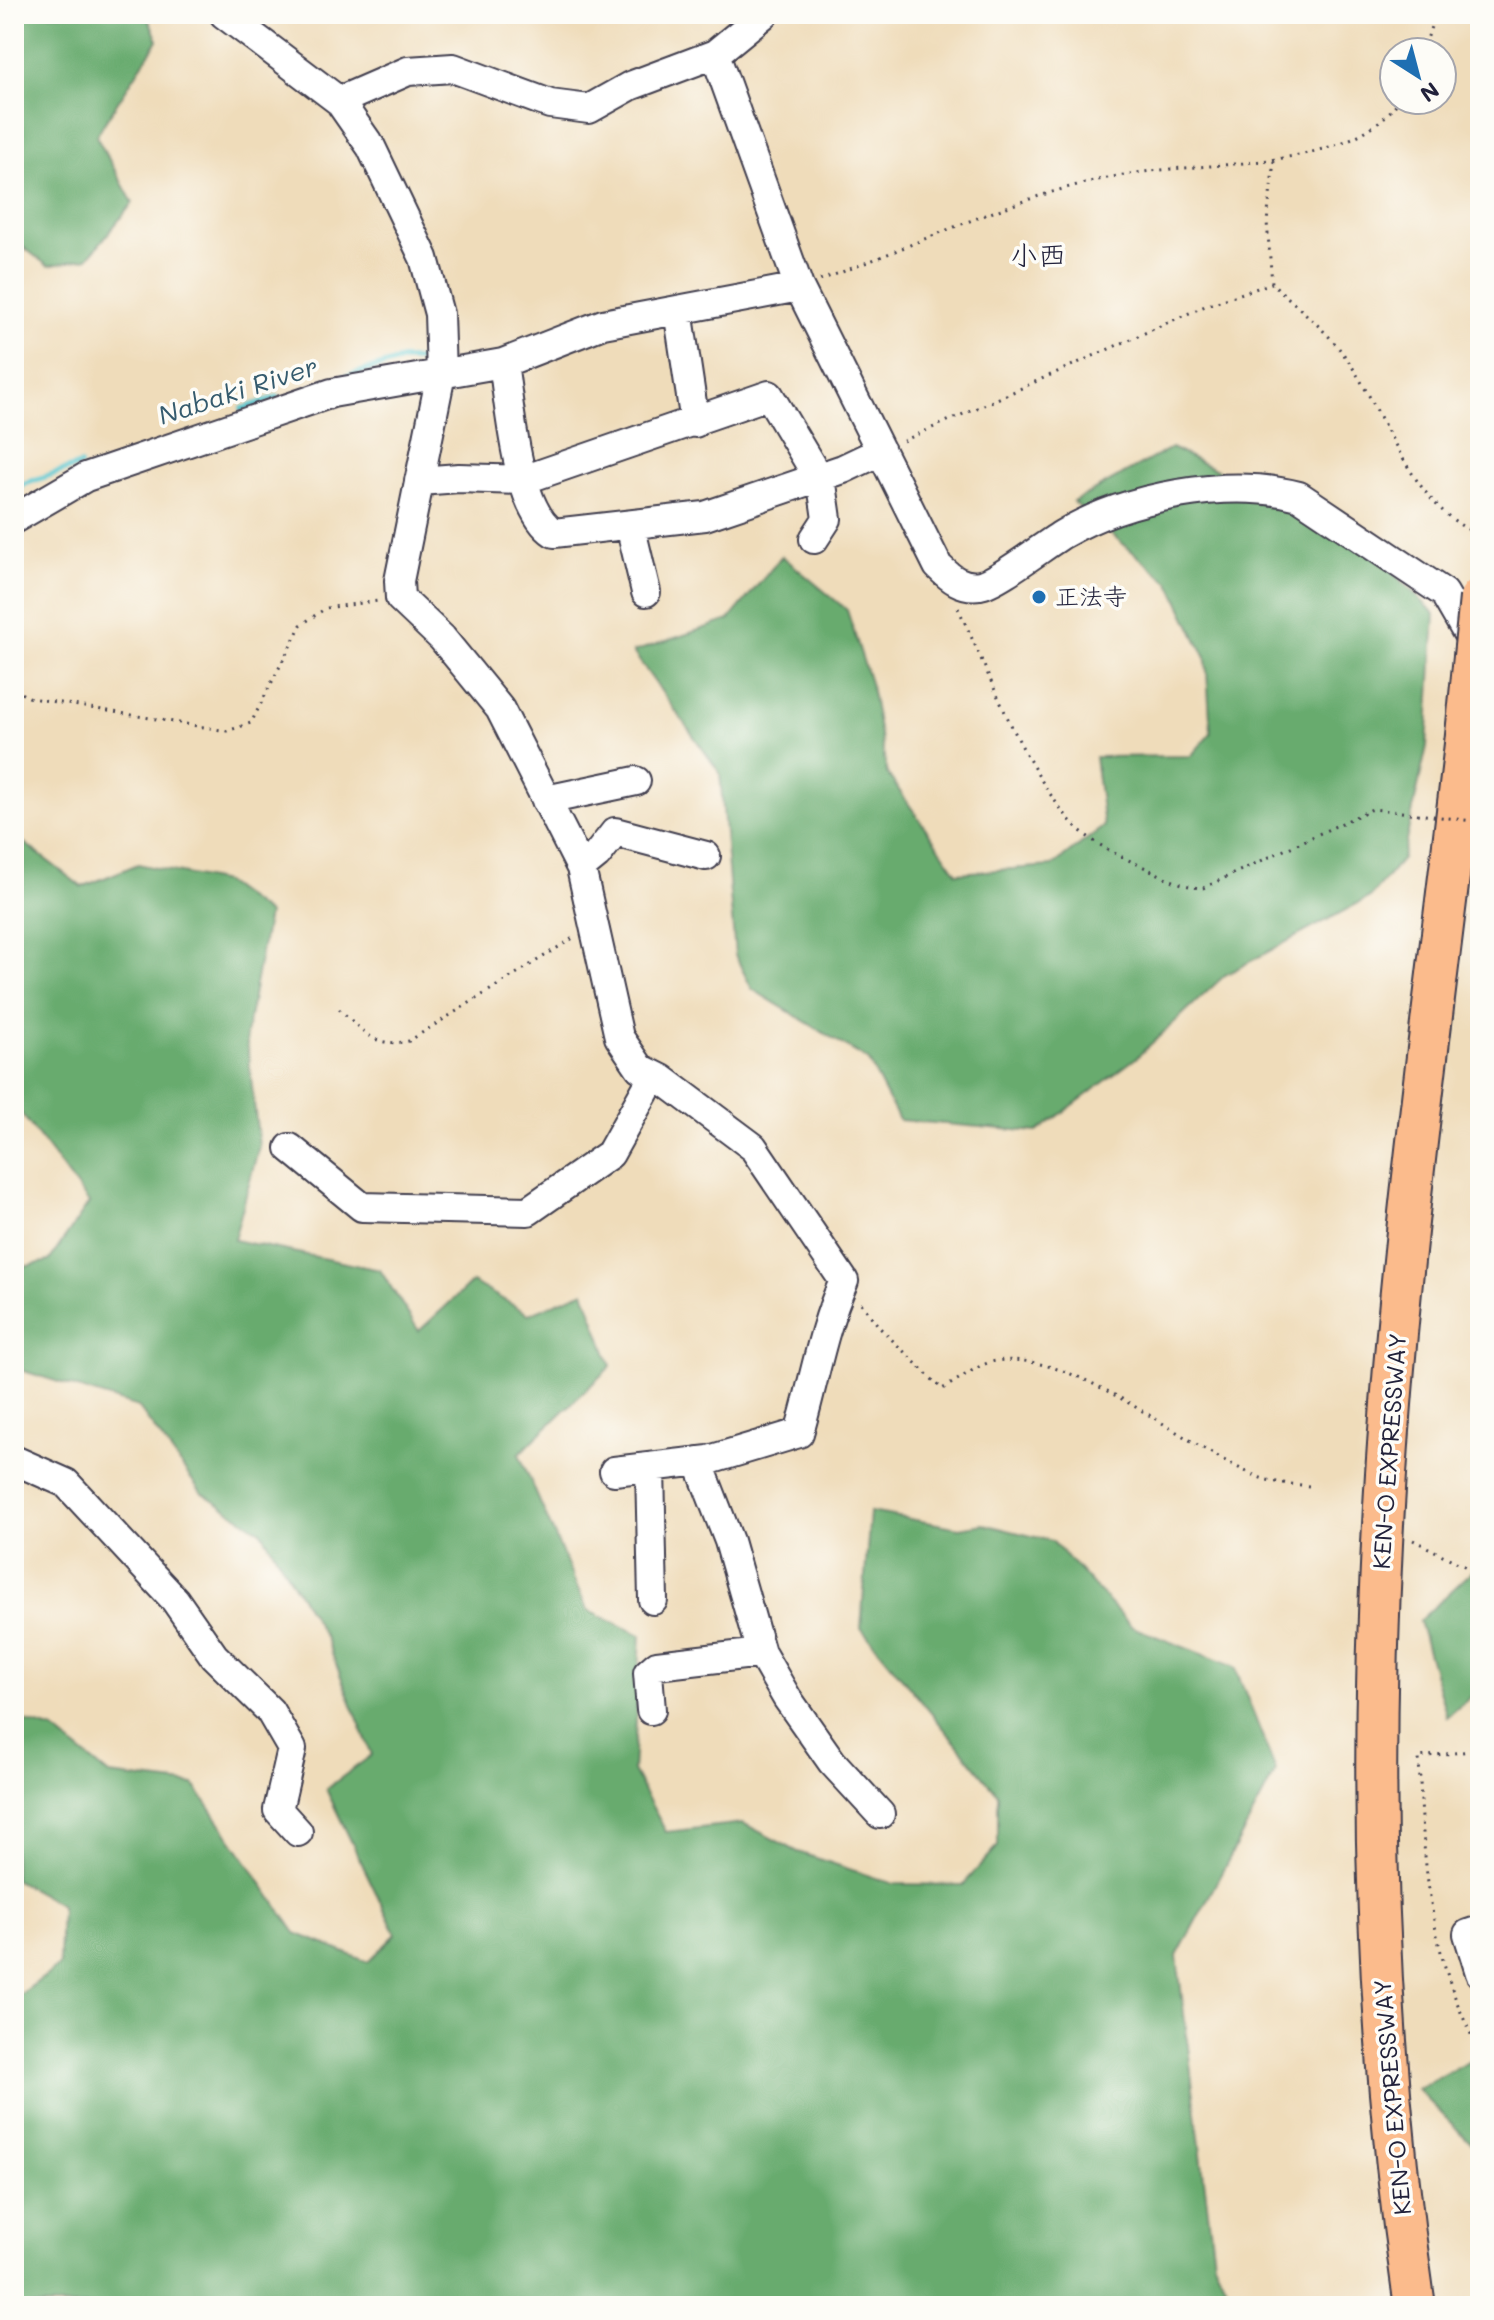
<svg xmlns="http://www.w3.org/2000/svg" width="1494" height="2320" viewBox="0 0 1494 2320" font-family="Mali,'Klee One',sans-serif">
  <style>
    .forest { fill: #68ab6e; stroke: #456654; stroke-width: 2 }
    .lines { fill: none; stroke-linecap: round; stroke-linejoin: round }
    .stream { stroke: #57c4cc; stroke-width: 6 }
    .minor-casing { stroke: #413e4e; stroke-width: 32 }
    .highway-casing { stroke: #413e4e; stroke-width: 44 }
    .path { stroke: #413e4e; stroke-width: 3; stroke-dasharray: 2 6; stroke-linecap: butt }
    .minor { stroke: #fff; stroke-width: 28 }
    .highway { stroke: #fbbb8c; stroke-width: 40 }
    .highway-bridge-casing { stroke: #413e4e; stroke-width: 44; stroke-linecap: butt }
    .path-bridge { stroke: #413e4e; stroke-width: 3; stroke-dasharray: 2 6; stroke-linecap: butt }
    .highway-bridge { stroke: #fbbb8c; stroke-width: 40 }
    .poi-dot { fill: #1f6fb2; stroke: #fdfcf7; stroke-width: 3 }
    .labels { text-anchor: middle; stroke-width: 7; stroke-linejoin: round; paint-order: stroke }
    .poi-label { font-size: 24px; fill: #22223b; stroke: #fdfcf7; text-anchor: start }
    .street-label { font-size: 24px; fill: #22223b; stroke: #fdfcf7 }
    .water-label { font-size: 26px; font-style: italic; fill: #355b6e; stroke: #fdfcf7 }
    .quarter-label { font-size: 28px; fill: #22223b; stroke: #fdfcf7 }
  </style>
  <rect width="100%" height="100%" fill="#fdfcf7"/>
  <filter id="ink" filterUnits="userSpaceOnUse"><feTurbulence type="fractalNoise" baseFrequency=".0125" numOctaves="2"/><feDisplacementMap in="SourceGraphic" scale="16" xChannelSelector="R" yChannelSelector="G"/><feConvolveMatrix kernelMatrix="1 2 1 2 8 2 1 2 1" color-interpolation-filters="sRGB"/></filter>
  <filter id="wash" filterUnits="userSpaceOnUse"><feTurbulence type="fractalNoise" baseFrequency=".006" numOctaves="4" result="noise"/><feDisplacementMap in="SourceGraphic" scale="32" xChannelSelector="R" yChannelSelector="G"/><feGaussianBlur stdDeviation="1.8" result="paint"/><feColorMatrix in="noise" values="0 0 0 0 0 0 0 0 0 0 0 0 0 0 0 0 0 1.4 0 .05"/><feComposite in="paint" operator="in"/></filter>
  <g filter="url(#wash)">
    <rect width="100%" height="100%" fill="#efdcba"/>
    <path class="forest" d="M14,14H146L158,40L96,136L133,203L88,258L48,266L14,240Z
      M1171,448L1267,494L1331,511L1435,614L1427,746L1402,859L1370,897L1225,975L1136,1058L1037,1132L899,1120L868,1060L752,989L735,955L720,773L633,652L729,620L782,556L847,610L871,686L887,773L957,873L1052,866L1104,826L1095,757L1191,756L1211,733L1206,658L1170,583L1073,502Z
      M14,835L82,887L138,864L224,882L268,914L246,1035L259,1146L234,1240L380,1270L419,1331L472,1282L529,1314L584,1291L611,1366L519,1454L587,1610L641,1635L633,1771L666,1832L743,1823L798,1852L894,1884L963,1885L998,1846V1794L861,1628L870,1512L960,1528L983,1524L1052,1541L1132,1627L1235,1667L1276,1771L1177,1956L1214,2261L1235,2306H14V1999L59,1966L61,1905L14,1879V1718L54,1730L109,1775L194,1785L296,1933L368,1962L396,1934L326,1789L372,1755L326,1639L262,1532L201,1492L138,1407L14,1368V1269L49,1261L89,1203L14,1104Z
      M1480,1564V1689L1447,1717L1419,1621Z
      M1470,2061L1480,2074V2152L1417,2089Z"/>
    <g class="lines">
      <path class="stream" d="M341,378L401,360H431
        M242,409L277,397
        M14,493L26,483L80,465"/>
    </g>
  </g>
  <g filter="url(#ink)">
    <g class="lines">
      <defs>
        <path id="minor" d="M224,14L339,101L371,147L424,258L439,314L441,374L399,581L400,598L442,638L500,709L581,868L619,1037L640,1068L662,1079L753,1147L844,1281C822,1329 814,1382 799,1433L709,1460L614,1471
          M715,54L799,287L938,566C950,578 962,588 980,585C996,583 1046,544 1063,534C1126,497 1227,477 1299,496L1444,593L1477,650
          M339,101L408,71L453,68L550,104L589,109L630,86L715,54L764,14
          M678,310L695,423
          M503,363C510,406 516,509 554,533L705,516L843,469L881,451
          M419,481L459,478L523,480L769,395L822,484L827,519L814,539
          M14,519L86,477L332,393L503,363L603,324L799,287
          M630,525L646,592
          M546,800L636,781
          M581,868L597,855L615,832L706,856
          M290,1148L362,1207L528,1211L610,1154L654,1075
          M14,1460L66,1483L175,1600L214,1656L270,1711L292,1749L278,1810L298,1832
          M698,1461L729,1541L761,1653L787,1698L832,1762L880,1814
          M650,1468L653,1600
          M651,1710L648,1673L657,1665L761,1653
          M1480,1930L1468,1934L1480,1973"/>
        <path id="highway" d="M1415,2306C1377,2053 1369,1798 1382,1544C1395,1276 1434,1010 1465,744"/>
      </defs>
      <use href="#minor" class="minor-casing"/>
      <use href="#highway" class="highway-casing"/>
      <path class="path" d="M1423,52L1435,14
        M1274,161L1267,222L1272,283C1294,304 1319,324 1338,347C1384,404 1407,506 1480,535
        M820,280C927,242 1029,187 1143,172C1216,162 1354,169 1399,100
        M903,441L1205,306L1272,283
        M958,608C990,675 1021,762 1069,819C1088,842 1119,856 1146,868C1165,877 1182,887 1203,888L1372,809L1401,812
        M14,690L31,698L227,731L251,723L301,625L326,608L378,601
        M339,1009C365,1032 373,1048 409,1041L573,938
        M861,1303L880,1328L942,1389C958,1381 979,1363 996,1361C1079,1350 1184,1448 1261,1478C1275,1483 1293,1484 1309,1486
        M1413,1540L1480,1574
        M1480,1750L1419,1757C1423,1859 1429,1961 1480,2051"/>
      <use href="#minor" class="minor"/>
      <use href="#highway" class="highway"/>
      <defs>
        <path id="highway-bridge" d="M1465,744L1480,598"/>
      </defs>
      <use href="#highway-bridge" class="highway-bridge-casing"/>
      <path class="path-bridge" d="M1401,812L1480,822"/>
      <use href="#highway-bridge" class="highway-bridge"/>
    </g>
  </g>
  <circle class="poi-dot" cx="1039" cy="597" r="8"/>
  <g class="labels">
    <g class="poi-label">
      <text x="1055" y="605">正法寺</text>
    </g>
    <g class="street-label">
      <text transform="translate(1390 1451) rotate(-86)" y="8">KEN-O EXPRESSWAY</text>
      <text transform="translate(1393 2097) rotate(-95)" y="8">KEN-O EXPRESSWAY</text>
    </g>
    <g class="water-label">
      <text transform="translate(238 391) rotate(-18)" y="9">Nabaki River</text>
    </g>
    <g class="quarter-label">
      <text x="1038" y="265">小西</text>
    </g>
  </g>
  <rect width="1494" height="2320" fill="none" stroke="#fdfcf7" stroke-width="48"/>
  <g transform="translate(1418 76) rotate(144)"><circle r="38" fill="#fdfcf7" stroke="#a5a5ac" stroke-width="2"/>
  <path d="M0-6L14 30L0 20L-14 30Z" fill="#1f6fb2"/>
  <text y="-12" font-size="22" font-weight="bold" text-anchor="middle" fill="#22223b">N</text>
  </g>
</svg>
